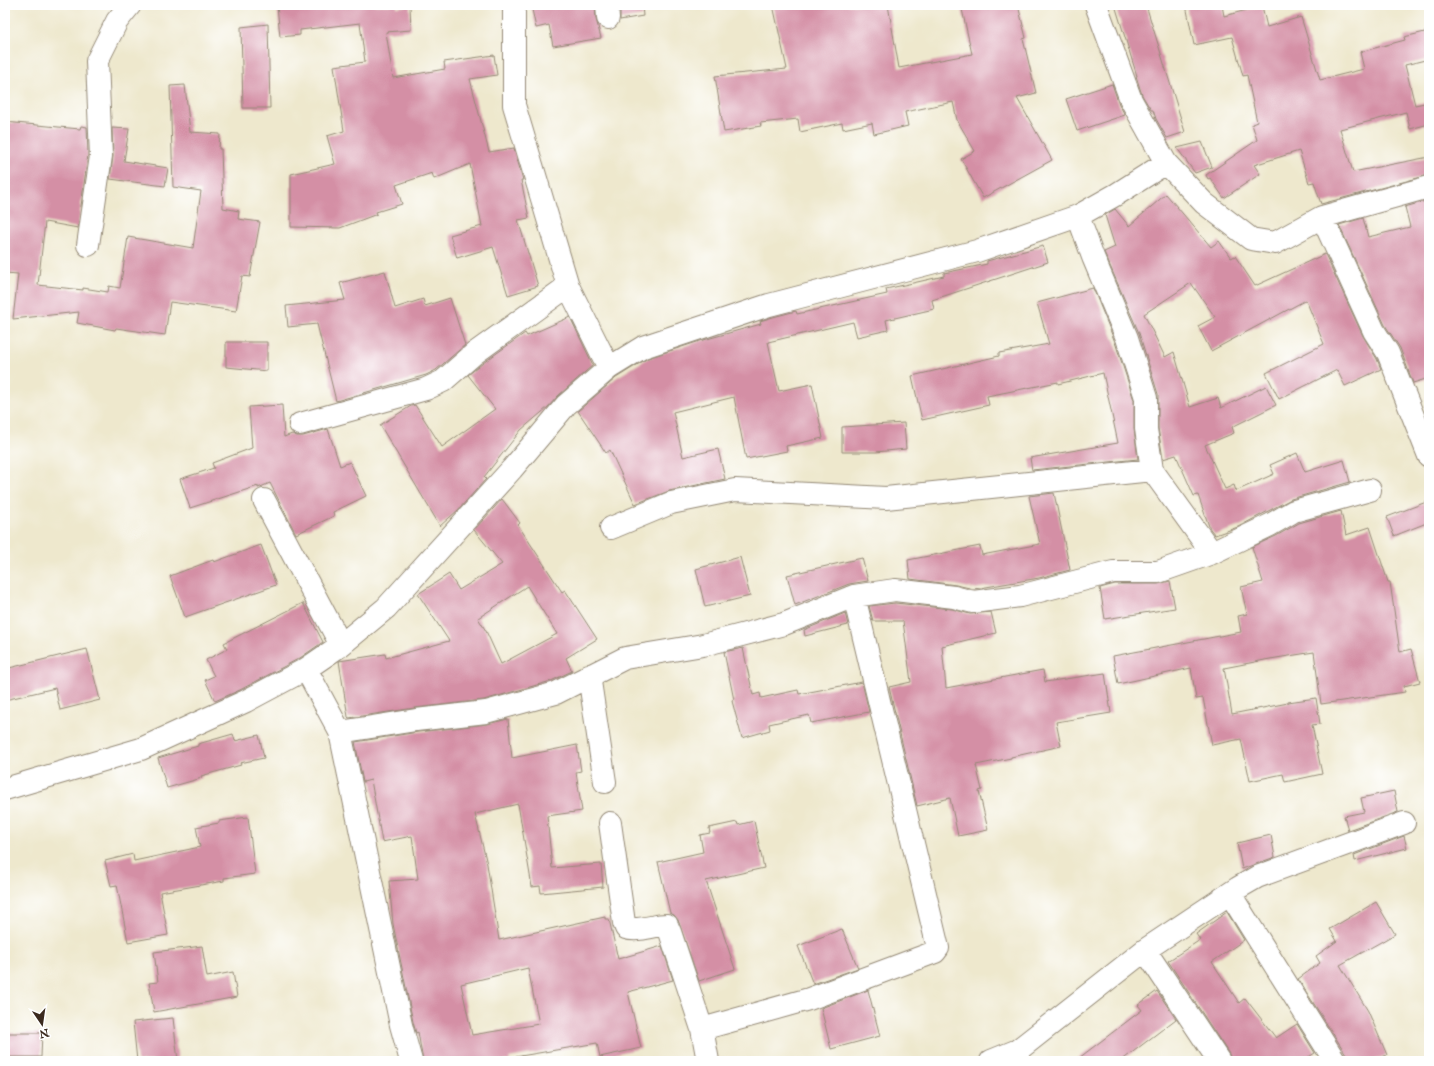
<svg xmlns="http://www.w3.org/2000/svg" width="1434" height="1066" viewBox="0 0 1434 1066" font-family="'IM FELL English',serif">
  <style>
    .building { fill: #d48fa5; fill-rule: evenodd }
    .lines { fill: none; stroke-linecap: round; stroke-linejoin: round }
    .street-casing { stroke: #948976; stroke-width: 24 }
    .street { stroke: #fff; stroke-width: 22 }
  </style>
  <rect width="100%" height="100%" fill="#fff"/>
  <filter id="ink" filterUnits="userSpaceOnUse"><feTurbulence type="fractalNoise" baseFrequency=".025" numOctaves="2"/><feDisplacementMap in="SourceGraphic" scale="8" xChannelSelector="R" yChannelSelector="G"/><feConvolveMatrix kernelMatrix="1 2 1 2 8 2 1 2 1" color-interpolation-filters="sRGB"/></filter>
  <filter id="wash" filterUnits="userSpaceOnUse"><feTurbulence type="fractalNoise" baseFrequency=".012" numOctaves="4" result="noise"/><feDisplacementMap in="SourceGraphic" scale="16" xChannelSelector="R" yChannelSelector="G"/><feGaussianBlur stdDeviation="0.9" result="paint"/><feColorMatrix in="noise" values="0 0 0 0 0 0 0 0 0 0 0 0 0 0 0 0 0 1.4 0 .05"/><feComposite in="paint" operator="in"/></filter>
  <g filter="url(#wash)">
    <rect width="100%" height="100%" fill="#eee8cd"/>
    <g id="blocks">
      <path class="building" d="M277,5H397V7L410,6L411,30L386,32L393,78L445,69L444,62L494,55L497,75L470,79L489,152L514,148L523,180H521L529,218L518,220L538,286L508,295L493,247L457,258L450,235L482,226L470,164L434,179L432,173L396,185L402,204L376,212L377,214L340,228L291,227V174L335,164L327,136L344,131L334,66L365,62L360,23L300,30V35L280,37Z
        M531,5H595L596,19L601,38L553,46L549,25L536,28Z
        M620,5H642L643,16L620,20Z
        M773,5H888L899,68L972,54L961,5H1018L1026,38L1023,39L1036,93L1017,98L1052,160L983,198L961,159L975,151L957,120L953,102L905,112L908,126L874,134L872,123L843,129L842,123L800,132L798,119L760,123L761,126L724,132L715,76L787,69Z
        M1115,5H1146L1185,132L1167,138L1156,119L1153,110H1151L1142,95L1136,76H1137Z
        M1186,5H1222L1224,16L1262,6L1267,27L1301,17L1320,80L1364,69L1360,52L1405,40L1404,37L1429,31V59L1405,65L1415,105L1429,102V124L1410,129L1406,112L1340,129L1353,172L1429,157V175L1321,204L1314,182L1309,183L1299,151L1254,165L1260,174L1224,198L1210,178L1208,179L1206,175L1257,140L1252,124L1257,122L1247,75L1243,76L1232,37L1194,45Z
        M268,24L270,108H243L241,27Z
        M1112,84L1119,104L1125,115L1077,131L1066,99Z
        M185,85L190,132L220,134L219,149H221L223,208L239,211L238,219L260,222L250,277L242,276L236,311L170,302L165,335L116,328L115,330L77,323L79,312L13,319L18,274L5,273V122L80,129L81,126L87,127L88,155L78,228L45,222L38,285L83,290V288L108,292L109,286L120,288L128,237L193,248L201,191L173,187L170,86Z
        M112,128L129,129L124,161L168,168L165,186L110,179L113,156Z
        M1202,142L1212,167L1195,173L1177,148Z
        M1166,194L1211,247L1219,241L1231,258L1235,256L1255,286L1325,254L1363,336L1377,359L1381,369L1345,386L1337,370L1279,399L1266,373L1324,344L1306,300L1211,351L1198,326L1215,317L1191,283L1144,314L1165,357L1174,352L1190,407L1218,398L1221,408L1266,386L1276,405L1232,427L1234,433L1205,445L1225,489L1234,485L1236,491L1274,474L1270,465L1297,453L1305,472L1344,460L1350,482L1291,499L1238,527L1215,535L1210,529L1198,495L1194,496L1176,455L1163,459L1158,428V394L1139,333L1104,252L1115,247L1105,215L1115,209L1129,226Z
        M1429,200V378L1413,383L1400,348L1385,325L1339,225L1363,218L1368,237L1410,227L1405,207Z
        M1043,246L1048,262L932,300L934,309L886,320L888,330L857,337L853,322L768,342L779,391L812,384L823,438L786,446L787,451L746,459L734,397L673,412L683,457L718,449L725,479L669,491L635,504L610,450L606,453L578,411L616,378L648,358L700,341L761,324L760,321L773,317L796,311L797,314L887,294L886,289L944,276V273L987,264V261Z
        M385,271L395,308L423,299L425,306L450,298L465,345L436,370L426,375L336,401L317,324L288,327L286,306L345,300L340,283Z
        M1093,288L1115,342L1134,400V429L1138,459L1032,470L1030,458L1118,443L1103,373L1058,384V382L987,396L989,405L922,420L912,376L999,356V353L1049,344L1037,303Z
        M570,317L593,365L558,396L548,407L521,430L484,477L486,479L458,510L440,526L380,425L411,406L415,405L442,447L495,409L468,375L483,363L525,333L527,336Z
        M226,342H267V371L226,367Z
        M282,405L284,437L292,434L297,436H303L328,429L340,466L350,462L366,496L333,512L334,516L296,534L270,483L258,488V486L190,508L180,479L214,468L212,463L252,448L249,407Z
        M904,423L906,449L876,452H842V427Z
        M1054,493L1070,570L1039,578L974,589L956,585L910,579L908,560L980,546L982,555L1040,544L1029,496Z
        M502,499L520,523L518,525L562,592L565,590L597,639L566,658L572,671L551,681L484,700L415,708L349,718L348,717L339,661L385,654L386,658L449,641L418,594L449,574L459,590L502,564L474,530ZM527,586L557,634L501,664L486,631L478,618Z
        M1429,501V522L1394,536L1387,517Z
        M1341,511L1346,535L1370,527L1388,582H1390L1400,652L1411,649L1420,682L1404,686L1405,692L1321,704L1314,652L1270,659L1224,668L1232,714L1288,703V702L1316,698L1320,724L1312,725L1322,774L1285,782L1283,774L1250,781L1241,739L1212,745L1203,698L1196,699L1191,668L1118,684L1113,656L1241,632L1238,616L1247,614L1241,587L1263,582L1252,547L1276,536L1299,523Z
        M261,545L276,585L185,617L170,576L213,560L214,562Z
        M740,557L750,596L705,607L696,569Z
        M862,558L868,581L849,584L795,605L787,575Z
        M1170,581L1175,608L1105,619L1100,588L1115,584H1158Z
        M303,603L323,642L300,658L240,690L215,701L205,680L214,676L206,660L227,649L224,643Z
        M895,603L952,609L970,614L991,612L996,633L942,646L946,688L1043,670L1045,682L1105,673L1111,713L1056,722L1061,746L1011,757V758L976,765L982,790L979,791L988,830L958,836L950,798L917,806L889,687L911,682L903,621H873L869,606Z
        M845,613L848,625L805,636L804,630Z
        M743,648L753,695L760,693L761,698L798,690L799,694L862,682L869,712L811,723L809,715L769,724L770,730L742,738L732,701L734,700L724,652Z
        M87,649L100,700L60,710L55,688L5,700V669Z
        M508,719L512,758L577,745L581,771L576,772L582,811L547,816L552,868L601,864L603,887L541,893L540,886L532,887L518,804L475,814L487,864L499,940L605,917V919H609L618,959L662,946L673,980L628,992L641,1048L600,1057L597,1043L509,1058L510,1061H423L418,1032L416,1033L413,1022L393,924L389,881L418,879L412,836L382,842L371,780L363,782L355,742L418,732L487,724ZM528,968L539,1024L472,1035L461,984Z
        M233,734L235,741L259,735L264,758L240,763L241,765L201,776L202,778L167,788L158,758L198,746V744Z
        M1394,791L1398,812L1348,830L1344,816L1364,812L1361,798Z
        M248,817L255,874L224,878V881L160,892L168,935L128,942L117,885L111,886L105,861L133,854L134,861L200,847L196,827L219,823V821Z
        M754,821L764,868L706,881L735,969L699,981L678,920L674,915L670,913L658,862L703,852L700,835L710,833L709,828L737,822L738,825Z
        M1271,835L1275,857L1242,869L1237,843Z
        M1404,836L1407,848L1355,861L1354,855Z
        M1376,902L1395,934L1340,965L1368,1011L1387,1055L1372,1061H1347L1346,1054L1298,979L1320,963L1316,956L1337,941L1330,929Z
        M1227,912L1244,940L1212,962L1239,1003L1245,998L1276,1038L1297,1024L1315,1053L1302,1061H1231L1229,1054L1168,961L1200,940L1196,934Z
        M842,929L858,968L813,984L798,946Z
        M202,946L207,977L233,972L237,997L154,1012L149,983L158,982L154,952Z
        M868,990L880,1036L831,1049L821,1008Z
        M1157,991L1176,1019L1121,1061H1075L1142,1010L1138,1005Z
        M173,1018L178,1061H137L133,1022Z
        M5,1033H42L41,1057H5Z"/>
    </g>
  </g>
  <g filter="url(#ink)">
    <use href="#blocks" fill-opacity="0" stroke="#948976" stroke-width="1"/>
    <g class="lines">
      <defs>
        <path id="street" d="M514,5V105L568,286L609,368
          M607,5L608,18
          M1096,5L1131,100L1166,163L1204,203L1251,239L1275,243L1322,217L1429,187
          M1078,216L1093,257L1127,338L1146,398V429L1152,470L1212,553
          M1322,217L1374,331L1388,353L1429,456
          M88,245L101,156L97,61L117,21L130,5
          M300,424L426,389L443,381L475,353L568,286
          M264,500L341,645
          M611,528L671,503L735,490L886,498L1152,470
          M306,669L340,732L401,1025L411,1061
          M589,675L605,782
          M340,732L416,720L486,712L556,693L625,658L703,645L784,624L854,596L895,590L954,597L973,602L1020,596L1113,572H1158L1212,553L1270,525L1294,511L1370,490
          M5,789L141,749L246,701L306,669L341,645L386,608L512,469L566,405L609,368L643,347L769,305L977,251L1078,216L1117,194L1166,163
          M610,823L624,923L626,928C638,932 653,925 667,925L670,932L702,1029L708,1061
          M1230,894L1335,1061
          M1145,950L1219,1061
          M702,1029L809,999L935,952L938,948L854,596
          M991,1061L1018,1050L1145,950L1238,888L1257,877L1404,823"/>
      </defs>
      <use href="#street" class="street-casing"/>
      <use href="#street" class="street"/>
    </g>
  </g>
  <rect width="1434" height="1066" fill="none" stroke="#fff" stroke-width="20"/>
  <g transform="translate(42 1024) rotate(167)" stroke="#ffffff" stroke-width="3" paint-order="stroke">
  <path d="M0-3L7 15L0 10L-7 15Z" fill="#3b2a1e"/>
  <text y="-6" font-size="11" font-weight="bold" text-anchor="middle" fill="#3b2a1e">N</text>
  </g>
</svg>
